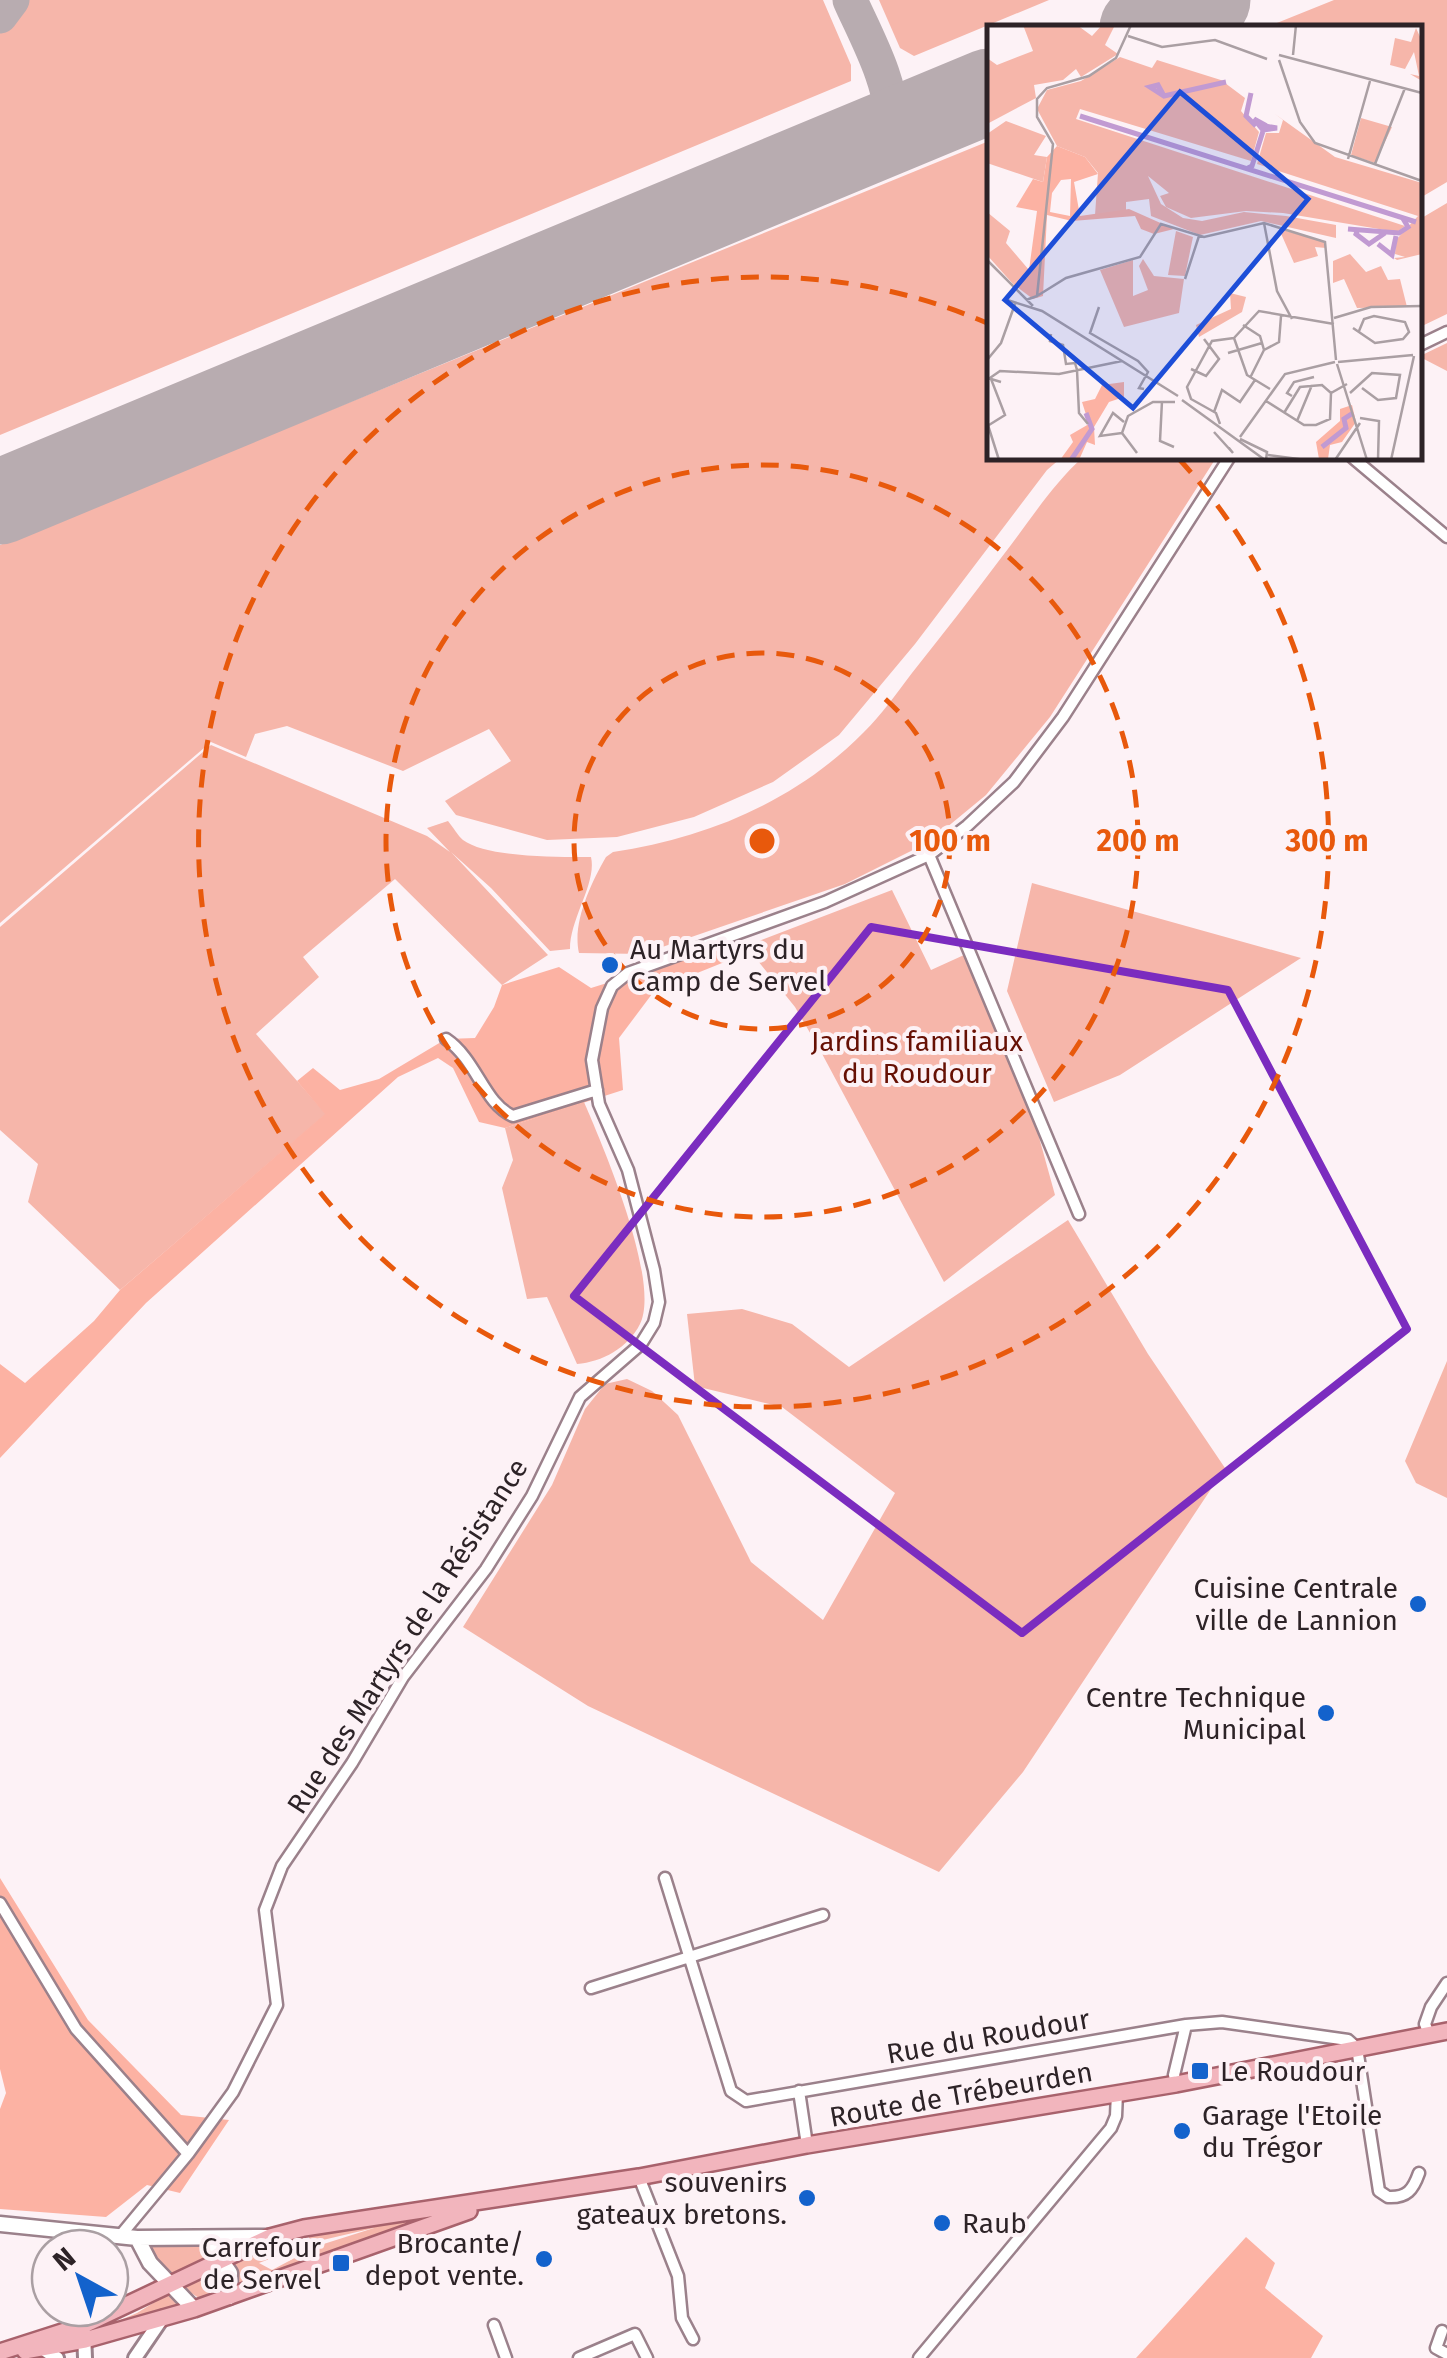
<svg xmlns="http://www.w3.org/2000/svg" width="1447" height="2358" viewBox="0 0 1447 2358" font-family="'Fira Sans',sans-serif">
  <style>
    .green { fill: #f6b6aa }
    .forest { fill: #fcb2a3 }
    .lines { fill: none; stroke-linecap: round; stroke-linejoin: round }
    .taxiway { stroke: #b8acb0; stroke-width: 35 }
    .runway { stroke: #b8acb0; stroke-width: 85 }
    .minor-casing { stroke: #9b818b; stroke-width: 15 }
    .tertiary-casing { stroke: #9b818b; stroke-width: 18 }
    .secondary-casing { stroke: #9b818b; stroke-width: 19 }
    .primary-casing { stroke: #a8626c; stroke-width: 20 }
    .minor { stroke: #fff; stroke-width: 10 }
    .tertiary { stroke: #fff; stroke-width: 12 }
    .secondary { stroke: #fff; stroke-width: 14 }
    .primary { stroke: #f2b5bd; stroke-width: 15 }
    .marked { fill: none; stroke: #7b2cbf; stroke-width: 8; stroke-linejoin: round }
    .ring { fill: none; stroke: #e8590c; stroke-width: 5; stroke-dasharray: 18 12 }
    .poi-dot { fill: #1362cc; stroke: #fdf2f6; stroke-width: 4 }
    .labels { text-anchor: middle; stroke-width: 8; stroke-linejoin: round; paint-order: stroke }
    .poi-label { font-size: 28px; fill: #2d2327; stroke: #fdf2f6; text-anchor: end }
    .park-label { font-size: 28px; fill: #661004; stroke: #fdf2f6 }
    .street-label { font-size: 28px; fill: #2d2327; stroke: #fdf2f6 }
    .inset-river { fill: none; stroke: #c19ad2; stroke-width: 5 }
    .inset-road { fill: none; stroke: #aa9fa3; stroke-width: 2.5 }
    .view { fill: #1d4ed8; fill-opacity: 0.15; stroke: #1d4ed8; stroke-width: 5 }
    .inset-edge { fill: none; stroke: #2d2327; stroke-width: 5 }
    .centre { fill: #e8590c; stroke: #fdf2f6; stroke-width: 5 }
    .ring-label { font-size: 30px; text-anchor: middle; font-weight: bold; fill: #e8590c; stroke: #fdf2f6; stroke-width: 8; stroke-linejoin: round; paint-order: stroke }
  </style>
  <rect width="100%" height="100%" fill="#fdf2f6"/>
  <path class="green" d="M19,0H823L851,65V81L0,435V25Z
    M879,0H1049L914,56L900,48Z
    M1334,0H1447V182L1420,198V28L1267,27Z
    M989,141V458H1061L1047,470L915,644L839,735L773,782L694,817L617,837L547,840L456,815L445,801L511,761L489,729L403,771L287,726L255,734L246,757L211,742L0,923V545Z
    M1447,203V314L1420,327V219Z
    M1447,343V371L1420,357V356Z
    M1082,458H1216L1050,717L986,795L929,842L845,884L642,954L579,953C572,923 591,883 606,857L613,852C707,838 796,801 864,732C881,715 897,693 912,673C942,635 972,597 1001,558C1028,524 1050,487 1082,458Z
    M211,745L427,836L450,852L427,828L448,821C453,827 458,836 463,840C487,858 561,857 591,857C597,883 570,918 570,949L550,951L491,888L451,852L548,955L502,985L395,879L303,957L319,977L256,1034L326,1114L120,1290L28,1202L38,1164L0,1130V927Z
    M1032,883L1301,958L1120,1075L1054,1102L1007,991Z
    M892,890L931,970L964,955L1037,1130L1055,1195L944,1282L820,1050L795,1007L746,946Z
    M584,1102C603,1146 661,1281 640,1324C628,1348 602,1362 577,1364L547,1297L527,1299L502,1188L513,1160L505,1128Z
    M1068,1220L1148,1354L1225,1468L1023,1772L939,1872L588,1706L463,1627L552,1485L585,1409L605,1384L627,1379L652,1391L678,1415L751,1562L823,1620L895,1493L782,1407L695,1386L687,1314L742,1309L792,1324L849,1367Z
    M1447,1361V1498L1416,1483L1405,1461Z
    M454,2211L313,2260L311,2248L374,2228L310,2243L308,2232Z
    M302,2233L303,2246L259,2263L272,2270L306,2252L308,2262L237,2285L231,2260Z
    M140,2241L200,2244L213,2256L172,2279Z
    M217,2269L224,2275V2281L220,2288L199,2298L180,2286Z
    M171,2292L180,2304L97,2330L137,2313Z"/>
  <path class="forest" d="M726,946L732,959L655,990L619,1038L623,1090L505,1128L479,1122L453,1068L438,1058L398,1077L146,1303L0,1458V1364L25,1383L94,1321L120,1290L325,1114L297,1081L313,1068L340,1090L379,1079L446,1039L475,1038L494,1007L502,985L559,967L591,988Z
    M0,1878L88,2020L181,2115L229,2120L180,2193L147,2185L106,2217L0,2209V2109L6,2093L0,2069Z
    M1246,2237L1275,2263L1265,2288L1323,2336L1311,2358H1136Z"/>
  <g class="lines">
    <path class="taxiway" d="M850,0C862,28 898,93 888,120C884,132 876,136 867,143
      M0,16L12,0
      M889,95L913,113H938"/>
    <path class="runway" d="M1142,28L1208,0
      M0,502L989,91"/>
    <defs>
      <path id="minor" d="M1420,345L1447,332
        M1353,458L1447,537
        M929,855L1079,1214
        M446,1039C477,1060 484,1104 513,1116L597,1090
        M665,1878L731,2091L746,2101L1186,2025L1222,2022L1348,2040L1357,2048L1379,2191L1388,2197C1407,2198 1413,2190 1419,2173
        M0,1903L76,2029L188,2154L120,2236
        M591,1988L823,1915
        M1429,2034L1425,2024L1431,2007L1447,1983
        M1176,2084L1174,2075L1186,2025
        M799,2091L807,2145
        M188,2154L233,2092L277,2005L265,1910L282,1866L352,1763L403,1677L486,1569L532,1496L580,1397L641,1344L654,1323L659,1302L654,1270L628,1170L599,1104L592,1060L602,1008L612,986L628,973L825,902L929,855L967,826L1014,782L1063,717L1229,458
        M639,2177L678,2276L682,2318L693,2339
        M494,2325L506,2358
        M1442,2331L1436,2348L1447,2354
        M579,2358L635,2334L647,2358
        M919,2358L1111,2128L1116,2116L1117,2093"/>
      <path id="tertiary" d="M84,2333L85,2358
        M43,2349L57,2358
        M135,2358L163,2317"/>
      <path id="secondary" d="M0,2224L137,2238L269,2237
        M137,2238L150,2263L194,2309
        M206,2238L230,2273L229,2297"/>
      <path id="primary" d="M25,2351L85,2340L194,2309L469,2211
        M0,2352L84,2325L270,2237L304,2228L639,2177L807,2145L1176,2084L1447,2031"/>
    </defs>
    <use href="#minor" class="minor-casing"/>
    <use href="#tertiary" class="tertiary-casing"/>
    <use href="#secondary" class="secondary-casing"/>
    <use href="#primary" class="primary-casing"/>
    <use href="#minor" class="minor"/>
    <use href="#tertiary" class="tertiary"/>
    <use href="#secondary" class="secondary"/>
    <use href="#primary" class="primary"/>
  </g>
  <path class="marked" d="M871,927L1228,990L1407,1329L1022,1633L574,1296Z"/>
  <g class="ring">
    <circle cx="762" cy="841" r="188"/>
    <circle cx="762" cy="841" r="376"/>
    <path d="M1179 459A565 565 0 1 1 987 323"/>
  </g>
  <g class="poi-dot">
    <circle cx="610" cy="965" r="10"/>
    <circle cx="1418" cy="1604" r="10"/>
    <circle cx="1326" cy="1713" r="10"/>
    <rect x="1190" y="2061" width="20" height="20" rx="5"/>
    <circle cx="1182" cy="2131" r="10"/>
    <circle cx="807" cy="2198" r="10"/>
    <circle cx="942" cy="2223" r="10"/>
    <circle cx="544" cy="2259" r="10"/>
    <rect x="331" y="2253" width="20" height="20" rx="5"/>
  </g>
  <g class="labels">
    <g class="poi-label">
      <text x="630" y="959" text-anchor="start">Au Martyrs du<tspan x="630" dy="32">Camp de Servel</tspan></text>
      <text x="1398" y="1598">Cuisine Centrale<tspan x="1398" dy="32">ville de Lannion</tspan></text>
      <text x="1306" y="1707">Centre Technique<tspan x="1306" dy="32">Municipal</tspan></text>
      <text x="1220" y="2081" text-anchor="start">Le Roudour</text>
      <text x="1202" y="2125" text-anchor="start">Garage l'Etoile<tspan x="1202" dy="32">du Trégor</tspan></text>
      <text x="787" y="2192">souvenirs<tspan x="787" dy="32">gateaux bretons.</tspan></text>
      <text x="962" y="2233" text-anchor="start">Raub</text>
      <text x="524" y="2253">Brocante/<tspan x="524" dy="32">depot vente.</tspan></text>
      <text x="321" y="2257">Carrefour<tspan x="321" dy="32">de Servel</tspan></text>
    </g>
    <g class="park-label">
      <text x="917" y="1051">Jardins familiaux<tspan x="917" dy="32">du Roudour</tspan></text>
    </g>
    <g class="street-label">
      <text transform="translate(407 1636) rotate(-57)" y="10">Rue des Martyrs de la Résistance</text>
      <text transform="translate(988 2036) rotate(-10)" y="10">Rue du Roudour</text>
      <text transform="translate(961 2094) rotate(-10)" y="10">Route de Trébeurden</text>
    </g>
  </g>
  <g transform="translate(987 25)">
    <rect width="435" height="435" fill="#fdf2f6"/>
    <path d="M36,0H90L105,11L115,0H128L118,20L131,29L94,52L89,44L76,55L47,60L49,73L0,99V33L10,40L46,26ZM429,3L435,16V56L423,49L432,51L427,27L418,44L403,40L408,13L424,17ZM133,32L165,43L170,35L237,56L177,72L238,58L258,73L254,86L272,107L264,136L93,84L89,94L418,201L410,207L296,188L259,186L204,193L179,182L173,171L182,168L161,151L174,179L196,193L215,196L257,187L299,191L349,200V213L274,196L213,210L164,191L162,174L139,177V189L108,190L111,148L98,132L70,121L50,84L60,65L94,56ZM288,89L348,132L435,158V229L410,235L407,233L418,232L408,229L409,215L431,191L270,139L279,108H292L296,95ZM374,93L405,102L388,138L364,130ZM19,96L59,111L47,130L60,132L56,157L0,138V109ZM0,187L23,206L19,218L42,245L26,259L0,230ZM292,204L336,216L339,223L328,222L331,231L307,238ZM189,206L206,212L198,251L181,250ZM363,229L379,247L394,241L401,255L413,254L420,282L370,283L357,254L346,258V236ZM156,234L167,251L197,254L192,288L137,302L113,245L146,235V271L161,265L152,241ZM243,268L259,272L255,287L212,312L209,300L244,284Z" fill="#f6b6aa"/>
    <path d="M70,121L98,132L111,149L87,157L93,191L142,184L187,204L167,209L154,204L148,191L85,196L60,190L56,271L46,274L26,259L42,245L50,186L29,182L46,154L56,157L60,132ZM84,154L83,191L63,187L65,168L74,155ZM137,357V372L122,377L107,402L108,420L100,417L92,435H73L86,417L83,410L102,399L95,377L108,374L115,360ZM365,380L369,397L355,417L343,420L341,434H332L329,417L353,396V384Z" fill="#fcb2a3" fill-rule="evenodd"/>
    <path class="inset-river" d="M264,68L259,91L269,101M177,71L171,60L163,62L177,71L239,57M93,91L429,197M259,144L265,141L276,106V105L278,101V100L267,94L276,105L290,103L278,101M371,203L369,209L382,219L398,208M361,204L412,208L421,202L415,192M391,219L405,230L409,211M335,422L359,403L357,394L366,388M84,435L105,404L99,388"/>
    <path class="inset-road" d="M141,11L175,22L228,15L280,34M292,30L435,68M306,30L309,0M292,35L313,97L328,118L435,156M361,134L383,56M388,139L418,63M277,198L290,266L305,294M0,235L46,281M198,254L212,211M50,271L79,253L153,232L174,199L217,212L277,198L338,217L349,335M17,274L55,286L191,371M39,275L50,271L66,119L50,92V74L60,63L102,51L129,33L144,0M112,282L103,308L151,336L161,347L152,363L157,364M347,293L384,282L435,281M256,300L273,311L277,325L263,353M366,303L388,318L416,314L422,307L418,297L387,291L377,294L372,306M64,309L63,316L76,320L79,339L88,338L90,345M247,313L272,286L347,299M247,313L260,350L283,364M277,325L292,317L294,291M241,328L275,318M0,335L14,318L28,279M351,337L426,330M350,339L380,435M204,344L219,351L232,334L217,314M90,345L92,388L101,399M0,355L13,346L72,349L135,336M363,368L385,348L413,350L409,373L391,375L375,363M305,371L300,368L307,357L327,352M195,375L278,435M175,376L173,416L187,422M279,376L317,400H329L343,394L344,368M227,387L235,365L253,377L268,355M297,388L313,362L335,360L344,368L360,359M373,393L392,396L391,435M310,396L325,360M0,397L12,435M233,399L229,388L204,374L200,362L225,316L247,313M2,400L18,390L4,354L14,357M227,407L246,428L242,423M135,408L113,411L126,388L137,397M253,412L298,349L348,337M253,414L280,427L279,435M150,428L135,408L141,391L166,377H188M281,430L319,435M348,435L373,398M404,435L427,331"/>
    <path class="view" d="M193,67L321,174L146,383L18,275Z"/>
    <rect width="435" height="435" class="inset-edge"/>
  </g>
  <circle cx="762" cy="841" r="15" class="centre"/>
  <g class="ring-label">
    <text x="950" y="851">100 m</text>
    <text x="1138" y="851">200 m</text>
    <text x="1327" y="851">300 m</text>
  </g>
  <g transform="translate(80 2278) rotate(320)"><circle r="48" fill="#fdf2f6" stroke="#aa9fa3" stroke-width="2.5"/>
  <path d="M0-8L18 38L0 25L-18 38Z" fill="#1362cc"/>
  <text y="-15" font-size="28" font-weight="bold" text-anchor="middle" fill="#2d2327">N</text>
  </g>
</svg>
